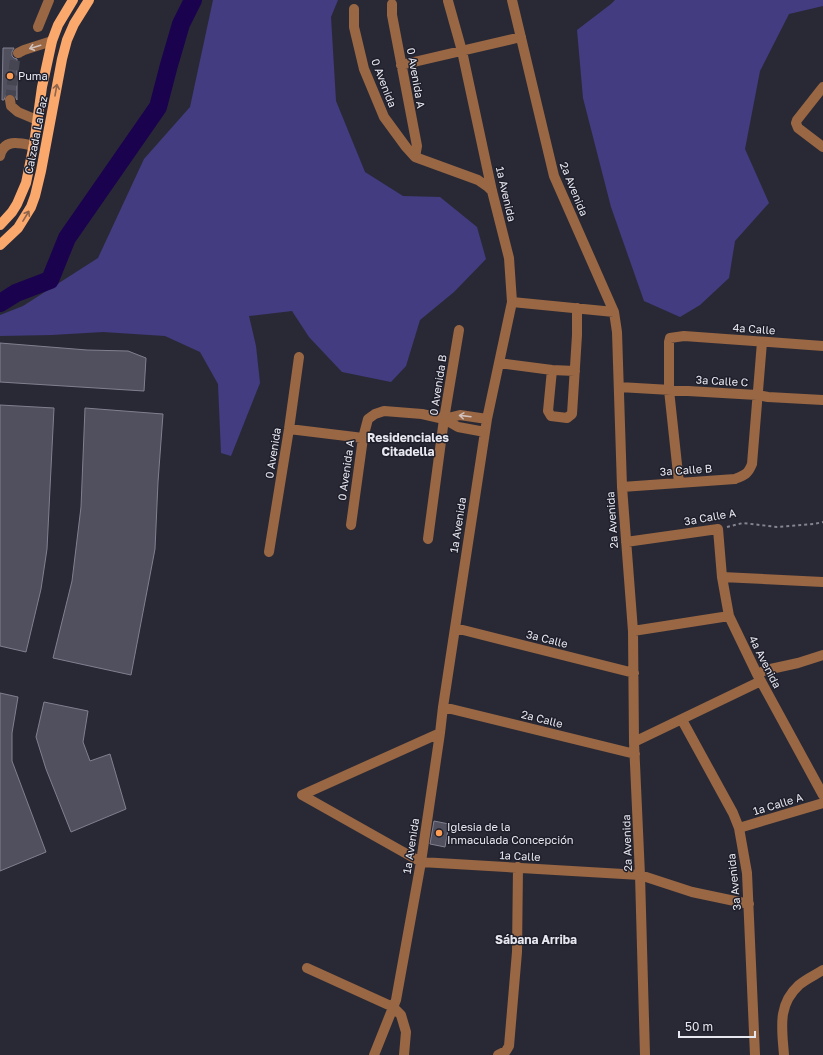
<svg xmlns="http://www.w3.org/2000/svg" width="823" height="1055" viewBox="0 0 823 1055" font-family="'Golos Text',sans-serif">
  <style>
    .green { fill: #433c81 }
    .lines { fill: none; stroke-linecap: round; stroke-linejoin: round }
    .river { stroke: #1a024f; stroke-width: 18 }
    .building { fill: #50505f; stroke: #808090 }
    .minor-tunnel { stroke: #464652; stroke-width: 10; stroke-dasharray: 10 5; stroke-linecap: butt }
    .path { stroke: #84848f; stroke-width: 2; stroke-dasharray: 3 3; stroke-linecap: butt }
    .minor { stroke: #996743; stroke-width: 10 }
    .major { stroke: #fba86c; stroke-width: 10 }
    .oneway { stroke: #d0c1bc }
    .oneway2 { stroke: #8d644c }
    .poi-dot { fill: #fd9d54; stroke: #1f1f2b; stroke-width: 1.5 }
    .labels { text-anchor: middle; stroke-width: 3; stroke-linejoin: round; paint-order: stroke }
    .poi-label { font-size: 11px; fill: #e7e7f0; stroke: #1f1f2b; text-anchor: start }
    .street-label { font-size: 11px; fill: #e7e7f0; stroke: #1f1f2b }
    .neighbourhood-label { font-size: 12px; font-weight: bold; fill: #e7e7f0; stroke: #1f1f2b }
  </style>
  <rect width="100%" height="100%" fill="#292936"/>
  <path class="green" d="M213,0H338L331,17L336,101L365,172L403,196L440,197L477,227L486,259L454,292L420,320L406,366L391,382L342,372L309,337L292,311L249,316L256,346L260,383L231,456L221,453L218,384L200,352L165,336L103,332L52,335L0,336V315L23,306L98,258L144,159L190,107Z
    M615,0H823V6L789,14L760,71L745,149L769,203L735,241L729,278L700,305L680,317L644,301L611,207L583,98L577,30L611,4Z"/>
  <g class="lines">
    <path class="river" d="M0,303L16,293L50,280L67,238L158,107L169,65L181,24L193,0"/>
  </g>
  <path class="building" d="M3,48H14L12,52V56L14,58L17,59V100L15,96L9,94L6,95L4,100H2Z
    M0,343L87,350L128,351L146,358L144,391L0,382Z
    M0,405L54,408L47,549L41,589L26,652L0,646Z
    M85,408L163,414L158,482L155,549L131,675L53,658L72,581L81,507Z
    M0,693L18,697L12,733V761L46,852L0,871Z
    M44,702L88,711L83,742L90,761L110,754L126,809L71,832L46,769L36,737Z
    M434,821L449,824L445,847L430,844Z"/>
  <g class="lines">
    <path class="minor-tunnel" d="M10,100L15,60L18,53"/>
    <path class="path" d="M727,527L743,523L777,527L814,524L823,522"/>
    <path class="minor" d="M512,0L554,176L614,312L617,332L622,487L633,631L634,742L640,875L645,1055
      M392,4V15L417,146L415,157
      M354,9V27L364,69L384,117L406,147L415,157L478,180L488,187L492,191
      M38,27L49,0
      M18,53L24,50L52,41
      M401,65L521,37
      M823,87L797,120L796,123L798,128L823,147
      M10,100L11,106L18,112L37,120
      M0,156C4,138 20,143 34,146
      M512,302L614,312
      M499,363L552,370L575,371
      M552,370L548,411L551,416L567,418L572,414L577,335V308
      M619,387L757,395L768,397L823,400
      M444,419L458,427L485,432
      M289,429L363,438
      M679,483L669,390V342L670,338L684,336L823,346
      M622,487L735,479C745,475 748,474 752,464L762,342
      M351,525L363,438L368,419L375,414L384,411L422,414L444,419L460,415L487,419
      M428,539L444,419L459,330
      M626,542L718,529L722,577L729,616L757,674L823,795
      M269,552L289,429L299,357
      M722,577L823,582
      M455,628L634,673
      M633,631L729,616
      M757,674L766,670L798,663L823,655
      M443,707L635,754
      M682,720L733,813L739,828L747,873L755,1055
      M634,742L761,681
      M302,795L421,862L640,875L692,892L749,904
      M302,795L440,733
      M739,828L823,803
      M307,968L393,1007L401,1015L406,1032L404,1055
      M374,1055L396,1000L421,862L440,733L443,707L455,628L487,419L512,302L509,258L492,191L462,51L448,1
      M498,1055L506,1051L509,1046L517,952L518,867
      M784,1055C782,1029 777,1005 799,985C806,979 815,975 823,970"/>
    <path class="major" d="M0,225L12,212L17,204L26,183L34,144L42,87L52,41L58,25L73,0
      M0,245L18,228L31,207L35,196L41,171L62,59L67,40L74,24L89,0"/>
  </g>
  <defs><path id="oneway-shaft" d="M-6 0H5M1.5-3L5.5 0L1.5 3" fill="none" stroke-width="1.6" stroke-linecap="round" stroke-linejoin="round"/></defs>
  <g class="oneway">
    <use href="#oneway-shaft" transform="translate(35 47) rotate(163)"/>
    <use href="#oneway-shaft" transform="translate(465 416) rotate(-173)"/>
  </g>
  <g class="oneway2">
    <use href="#oneway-shaft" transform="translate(56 90) rotate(-80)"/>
    <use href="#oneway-shaft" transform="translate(26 216) rotate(-59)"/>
  </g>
  <g class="poi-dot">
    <circle cx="10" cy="76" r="4"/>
    <circle cx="439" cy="833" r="4"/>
  </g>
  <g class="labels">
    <g class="poi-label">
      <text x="18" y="80">Puma</text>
      <text x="447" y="831">Iglesia de la<tspan x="447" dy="13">Inmaculada Concepción</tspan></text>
    </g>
    <g class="street-label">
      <text transform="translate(416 78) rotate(80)" y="4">0 Avenida A</text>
      <text transform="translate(384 83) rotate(69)" y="4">0 Avenida</text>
      <text transform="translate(36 135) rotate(-79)" y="4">Calzada La Paz</text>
      <text transform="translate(574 189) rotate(68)" y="4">2a Avenida</text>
      <text transform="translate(506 194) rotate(77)" y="4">1a Avenida</text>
      <text transform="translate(754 329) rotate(4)" y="4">4a Calle</text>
      <text transform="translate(722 381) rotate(3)" y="4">3a Calle C</text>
      <text transform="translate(438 385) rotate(-81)" y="4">0 Avenida B</text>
      <text transform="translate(273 453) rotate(-81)" y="4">0 Avenida</text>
      <text transform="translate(346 470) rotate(-82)" y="4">0 Avenida A</text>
      <text transform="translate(686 470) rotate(-4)" y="4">3a Calle B</text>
      <text transform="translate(710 517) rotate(-10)" y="4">3a Calle A</text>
      <text transform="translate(612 520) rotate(-94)" y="4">2a Avenida</text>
      <text transform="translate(458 525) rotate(-81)" y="4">1a Avenida</text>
      <text transform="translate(547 639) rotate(14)" y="4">3a Calle</text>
      <text transform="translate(765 662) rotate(63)" y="4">4a Avenida</text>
      <text transform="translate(542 719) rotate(14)" y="4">2a Calle</text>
      <text transform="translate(778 804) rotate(-17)" y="4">1a Calle A</text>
      <text transform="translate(627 843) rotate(-92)" y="4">2a Avenida</text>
      <text transform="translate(411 846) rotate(-81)" y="4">1a Avenida</text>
      <text transform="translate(520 856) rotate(3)" y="4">1a Calle</text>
      <text transform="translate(734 882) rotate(-96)" y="4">3a Avenida</text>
    </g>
    <g class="neighbourhood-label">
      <text x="408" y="442">Residenciales<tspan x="408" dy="14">Citadella</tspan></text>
      <text x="536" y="944">Sábana Arriba</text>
    </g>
  </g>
  <path d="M679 1031v6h76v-6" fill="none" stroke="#e7e7f0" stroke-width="2"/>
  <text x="685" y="1031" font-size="12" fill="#e7e7f0" stroke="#1f1f2b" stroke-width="3" paint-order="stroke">50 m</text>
</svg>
